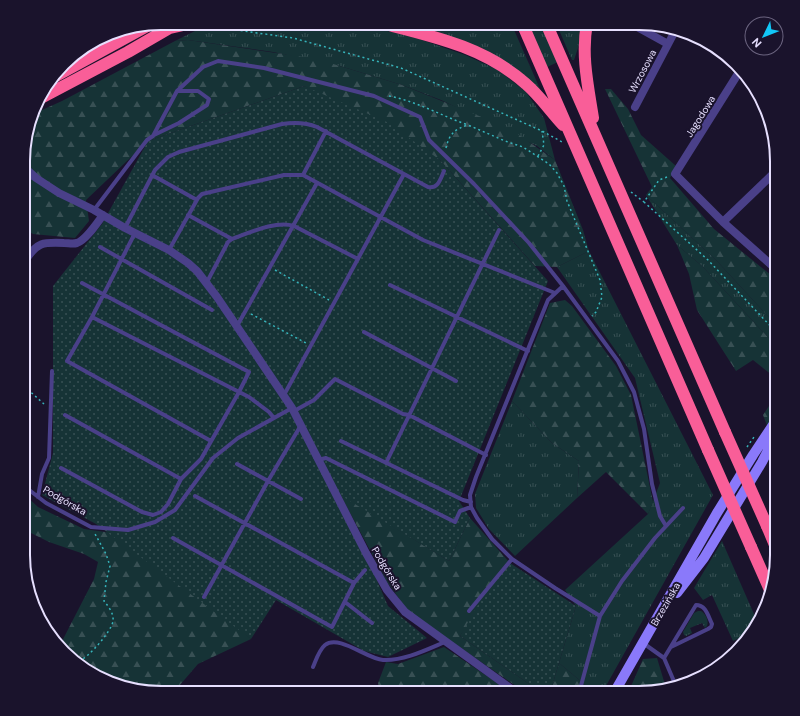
<svg xmlns="http://www.w3.org/2000/svg" width="800" height="716" viewBox="0 0 800 716" font-family="'DM Sans',sans-serif">
  <style>
    .grass { fill: url(#grass-tufts) }
    .forest { fill: url(#forest-firs) }
    .park { fill: url(#park-dots) }
    .lines { fill: none; stroke-linecap: round; stroke-linejoin: round }
    .path { stroke: #36b4bb; stroke-width: 1.5; stroke-dasharray: 2 3; stroke-linecap: butt }
    .lane { stroke: #4a4089; stroke-width: 4 }
    .street { stroke: #4a4089; stroke-width: 8 }
    .secondary { stroke: #8a79fa; stroke-width: 10 }
    .highway { stroke: #f95e98; stroke-width: 12 }
    .highway-bridge { stroke: #f95e98; stroke-width: 12 }
    .labels { text-anchor: middle; stroke-width: 4; stroke-linejoin: round; paint-order: stroke }
    .street-label { font-size: 10px; fill: #e6dffe; stroke: #1a132c }
    .rim { fill: none; stroke: #e6dffe; stroke-width: 2 }
  </style>
  <defs>
    <pattern id="grass-tufts" width="24" height="20" patternUnits="userSpaceOnUse"><rect width="24" height="20" fill="#163336"/><path d="M3 7l-1-3M5 7V3M7 7l1-3M15 17l-1-3M17 17v-4M19 17l1-3" fill="none" stroke="#385054"/></pattern>
    <pattern id="forest-firs" width="22" height="20" patternUnits="userSpaceOnUse"><rect width="22" height="20" fill="#163336"/><path d="M5 1l3.5 6h-7zM16 11l3.5 6h-7z" fill="#385054"/></pattern>
    <pattern id="park-dots" width="8" height="8" patternUnits="userSpaceOnUse"><rect width="8" height="8" fill="#163336"/><path d="M2 2h.1M6 6h.1" fill="none" stroke="#385054" stroke-width="1.8" stroke-linecap="round"/></pattern>
  </defs>
  <rect width="100%" height="100%" fill="#1a132c"/>
  <path class="grass" d="M211,23H357L419,39L465,55L498,70L526,92L544,118L555,160L537,146L441,100L402,85L340,66L273,52L188,40L175,41Z
    M392,23H511L540,89H538L526,78Z
    M528,23H541L558,62L547,67Z
    M556,23H583L578,48L574,60H572Z
    M646,195L717,261L777,326V347L702,266L677,245Z
    M589,251L713,495L602,693H595L559,663L576,606L565,590L648,514L660,483L635,378L557,267Z
    M512,401L552,443L579,461L577,498L515,556L489,529L476,508L475,494Z
    M722,541L757,621L748,634L733,641L712,595L703,600L694,588Z
    M698,611H701C706,614 709,621 707,626L705,628L702,623L690,628L692,633L686,636L684,635L683,632L694,613Z"/>
  <path class="forest" d="M188,40L317,59L402,85L509,128L555,160L583,230L589,251L557,267L535,266L440,160L304,86L148,141L86,200L89,221L75,238L33,234L25,229L29,207L25,206L26,134L33,114L62,101L175,41Z
    M605,89H611L628,109L641,135L676,166L670,178L714,229L777,280V326L717,261L646,195L652,187Z
    M677,245L702,266L777,347V379L753,360L736,371L697,310L689,274Z
    M565,300L572,306L616,366L631,395L653,502L648,514L606,472L577,498L579,461L552,443L512,401L550,303Z
    M777,394V451L763,415Z
    M24,494L38,507L84,529L120,534L192,589L251,639L198,664L173,693H161L108,682L59,647L94,579L98,562L84,554L49,542L23,529Z
    M340,494L449,561L470,518L510,563L460,636L542,693H526L409,612L387,582Z
    M444,647L512,693H380L378,683L386,662L398,664Z
    M657,658L666,688L648,693H626L632,684L643,659Z
    M559,663L595,693H550Z"/>
  <path class="park" d="M304,86L387,122L440,160L548,281L459,501L470,518L449,561L340,495L388,606L427,638L388,657L364,651L276,600L251,639L96,524L42,495L53,453V286L102,224L148,141Z
    M510,563L576,606L550,693H542L460,636L482,598Z"/>
  <g class="lines">
    <path class="path" d="M201,25L293,38L401,68L542,131L564,143
      M389,96C416,101 442,116 468,125
      M446,148C449,134 455,129 468,125L505,141L523,147L549,164L557,173L564,186L567,201L600,280L602,297L596,312L592,316
      M538,156L544,145L542,131
      M667,177L659,180L644,202L708,260L777,333
      M631,192L644,202
      M275,270L329,300
      M251,314L306,343
      M24,386L44,404
      M747,447L754,437
      M79,661C88,658 112,631 113,621C114,613 108,606 104,601L106,582L110,566L106,554L94,532"/>
    <path class="lane" d="M154,135L179,123L207,105L209,99L198,91H177
      M152,175L197,200
      M303,175L326,131
      M25,177L35,178
      M94,210L147,140L153,136L177,91L203,67L218,61L264,68L374,96L420,117L429,140L474,184L529,243L563,286L618,361L634,392L644,429L652,484L660,516L666,526
      M188,215L232,239
      M125,228L155,170L168,157L179,152L282,124C295,122 305,122 317,127L428,187C438,189 440,180 444,171
      M135,233L92,317L67,361L211,441
      M100,247L212,310
      M169,250L198,198L202,194L284,175H303L423,240L555,293
      M207,282L228,242L232,239C249,233 276,220 294,226L358,259
      M390,285L528,351
      M563,286L548,300L476,477L470,495L471,507L477,518L492,539L512,559L555,588L600,616
      M92,317L249,397L269,412L274,418
      M237,326L317,183
      M364,332L456,381
      M284,395L404,174
      M294,411L314,400L335,379L403,414L409,415L486,455
      M65,415L181,479
      M341,441L463,500L471,502
      M774,443L777,458
      M318,460L326,458L330,460L455,522L460,511L471,507
      M386,463L499,230
      M237,464L301,499
      M61,468L142,512L153,515L161,512L168,504L181,479L201,459L239,392L249,372L82,283
      M24,486L46,503L91,527L128,530L155,522L175,510L213,458L238,438L292,408
      M195,496L354,583
      M38,497L42,474L49,458L52,371
      M173,538L332,627L354,583L365,570
      M204,597L268,481L301,425
      M345,602L372,623
      M469,611L512,559
      M643,643L664,658L676,686
      M664,658L696,605C706,605 708,616 712,624L711,627L708,629L671,647
      M313,667C316,660 319,650 325,645C339,634 367,659 383,660C404,661 426,650 445,642
      M579,693L600,616L622,581L655,538L683,508"/>
    <path class="street" d="M630,23L668,44
      M741,69L675,174L723,222L777,270
      M635,107L675,31
      M25,168L36,178L59,193L94,210L125,228L169,250L188,263L197,271L217,297L292,408L366,553L387,590L405,612L517,693
      M723,222L774,173
      M25,261C37,242 43,242 64,243C68,243 73,244 77,243C86,240 97,223 103,215"/>
    <path class="secondary" d="M677,593L704,558L762,462L777,433
      M614,693L717,513L753,455L777,419"/>
    <path class="highway" d="M381,23C432,36 485,47 526,84C540,96 550,111 563,125
      M522,23L708,450
      M546,23L725,432
      M587,23C581,55 588,86 593,118
      M170,28L192,23
      M54,77L149,25
      M39,99L128,52L178,23
      M767,526L777,550
      M751,547L770,590"/>
    <path class="highway-bridge" d="M725,432L767,526
      M708,450L751,547"/>
  </g>
  <g class="labels">
    <g class="street-label">
      <text transform="translate(642 71) rotate(-62)" y="4">Wrzosowa</text>
      <text transform="translate(700 116) rotate(-58)" y="4">Jagodowa</text>
      <text transform="translate(65 500) rotate(30)" y="4">Podgórska</text>
      <text transform="translate(387 568) rotate(59)" y="4">Podgórska</text>
      <text transform="translate(665 604) rotate(-60)" y="4">Brzezińska</text>
    </g>
  </g>
  <path d="M0 0H800V716H0ZM161 30H639A131 131 0 0 1 770 161V555A131 131 0 0 1 639 686H161A131 131 0 0 1 30 555V161A131 131 0 0 1 161 30Z" fill="#1a132c" fill-rule="evenodd"/>
  <path class="rim" d="M161 30H639A131 131 0 0 1 770 161V555A131 131 0 0 1 639 686H161A131 131 0 0 1 30 555V161A131 131 0 0 1 161 30Z"/>
  <g transform="translate(764 36) rotate(227)"><circle r="19" fill="#1a132c" stroke="#6c6580"/>
  <path d="M0-3L7 15L0 10L-7 15Z" fill="#12c7f7"/>
  <text y="-6" font-size="11" font-weight="bold" text-anchor="middle" fill="#e6dffe">N</text>
  </g>
</svg>
